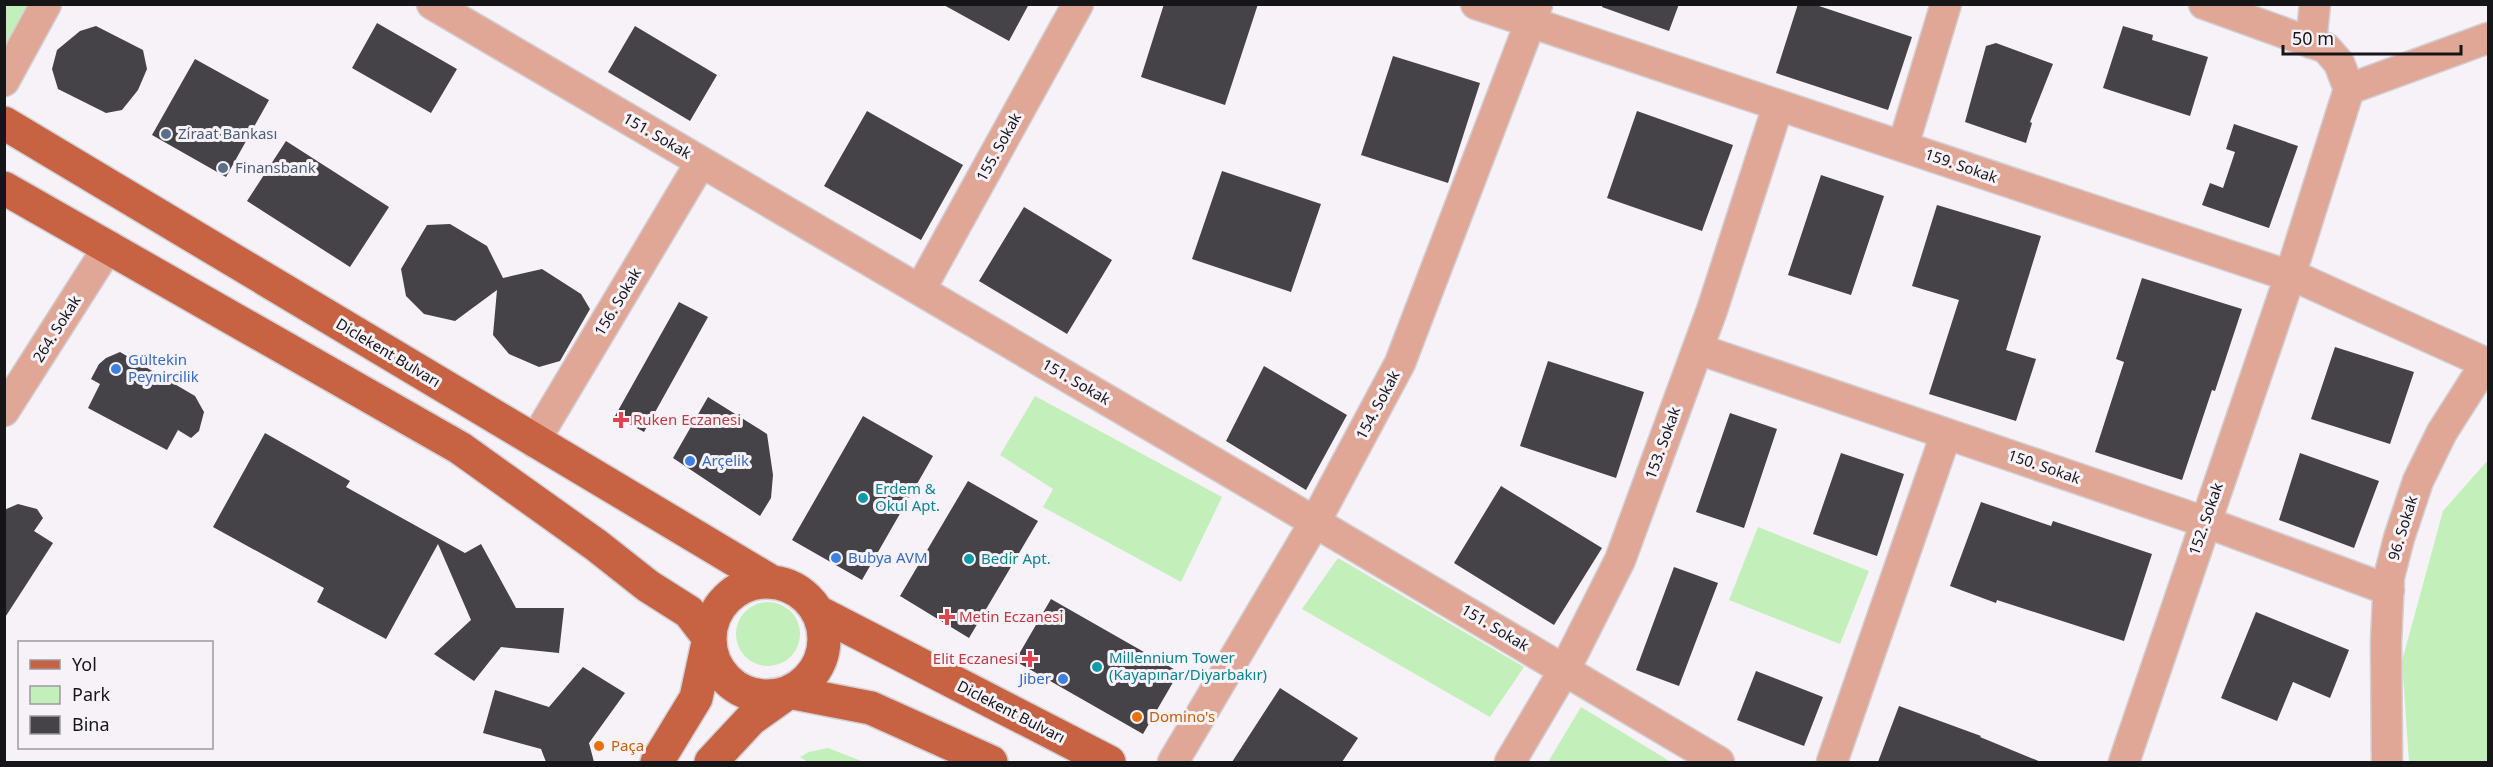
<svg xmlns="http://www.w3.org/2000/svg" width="2493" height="767" viewBox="0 0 2493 767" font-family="'Noto Sans',sans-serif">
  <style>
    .green { fill: #c2efba }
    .building { fill: #454347 }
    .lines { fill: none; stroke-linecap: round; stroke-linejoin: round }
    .minor-casing { stroke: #d2cfd4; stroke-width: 33 }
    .major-casing { stroke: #d2cfd4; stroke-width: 36 }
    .minor { stroke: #e1a796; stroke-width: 30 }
    .major { stroke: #c76243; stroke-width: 33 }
    .service-dot { fill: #5c6f8a; stroke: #f6f2f8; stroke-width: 2 }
    .shop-dot { fill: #3f7fe0; stroke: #f6f2f8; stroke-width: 2 }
    .health-dot { fill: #e0444e; stroke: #f6f2f8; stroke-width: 2 }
    .culture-dot { fill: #0f9aa8; stroke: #f6f2f8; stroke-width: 2 }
    .food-dot { fill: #e8710a; stroke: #f6f2f8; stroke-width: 2 }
    .labels { text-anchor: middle; stroke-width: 6; stroke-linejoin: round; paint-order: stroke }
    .service-label { font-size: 15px; fill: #4e5e75; stroke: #f6f2f8; text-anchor: start }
    .street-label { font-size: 15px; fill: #161517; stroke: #f6f2f8 }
    .shop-label { font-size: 15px; fill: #366cbe; stroke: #f6f2f8; text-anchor: start }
    .health-label { font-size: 15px; fill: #be3a42; stroke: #f6f2f8; text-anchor: start }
    .culture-label { font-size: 15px; fill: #0d838f; stroke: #f6f2f8; text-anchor: start }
    .food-label { font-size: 15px; fill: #c56008; stroke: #f6f2f8; text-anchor: start }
  </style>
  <rect width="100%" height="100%" fill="#f6f2f8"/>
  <path class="green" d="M5,5H30L5,52Z
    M1035,396L1222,497L1181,582L1043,507L1053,489L1000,455Z
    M2488,460V762H2409L2402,661L2443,511Z
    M1758,527L1869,571L1840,644L1729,600Z
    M1338,558L1524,667L1490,717L1302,609Z
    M736 634a32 32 0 1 1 64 0a32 32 0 1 1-64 0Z
    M1581,707L1671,762H1548Z
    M828,748L864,762H808L800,757L809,752Z"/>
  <path class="building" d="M942,4H1029L1009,41Z
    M1164,4H1258L1225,105L1141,77Z
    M1603,4H1679L1669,31L1602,7Z
    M1798,4H1813L1912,37L1888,110L1776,73Z
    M377,23L457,69L431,113L352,68Z
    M96,26L143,50L147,69L138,90L122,110L106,113L58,89L52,69L57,50L80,31Z
    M635,26L717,75L690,121L608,72Z
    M2123,26L2153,35L2152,40L2208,57L2190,116L2103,88Z
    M1996,43L2053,64L2030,122L2032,123L2026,143L1965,122L1986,46Z
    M1393,56L1480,83L1448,183L1361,155Z
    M195,59L269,100L226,177L152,135Z
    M867,111L963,165L921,240L824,186Z
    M1637,111L1733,145L1702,231L1607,198Z
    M2234,124L2298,146L2269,228L2202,205L2210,183L2223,188L2235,152L2226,149Z
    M286,141L389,207L350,267L247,201Z
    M1222,171L1321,204L1291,292L1192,259Z
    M1821,175L1884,196L1851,295L1788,275Z
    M1937,205L2041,236L2006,350L2036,359L2016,421L1929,394L1959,300L1912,286Z
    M1024,207L1112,260L1067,334L979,281Z
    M450,224L487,246L503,278L542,269L581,294L590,309L560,361L539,367L509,354L493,335L497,290L455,321L424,314L406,296L401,269L427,225Z
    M2142,278L2242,309L2215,391L2212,390L2182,480L2095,452L2124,362L2116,359Z
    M679,302L708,317L644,432L615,416Z
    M2335,347L2414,372L2390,444L2311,419Z
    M120,352L195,396L204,412L199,431L191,438L178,430L167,450L88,408L100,384L91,379L99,364L106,358Z
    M1548,361L1644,392L1616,478L1520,446Z
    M1264,366L1347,415L1306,490L1226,441Z
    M708,397L767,434L773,475L771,498L760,516L673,458Z
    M1730,413L1777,429L1744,528L1696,512Z
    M863,416L933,456L862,580L792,540Z
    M265,433L350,481L346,487L465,553L481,544L516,608H564L559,653L501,647L474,681L434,654L471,620L438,544L386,639L317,602L324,588L213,527Z
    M1841,453L1904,474L1877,556L1813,534Z
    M2300,453L2379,481L2354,548L2279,520Z
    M968,481L1038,521L969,638L900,596Z
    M1501,486L1602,548L1554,625L1454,563Z
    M1981,502L2051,526L2053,521L2152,554L2124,641L1997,600L1996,603L1950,586Z
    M18,504L37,509L43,518L34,531L53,543L4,619V510Z
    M1674,567L1718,583L1679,686L1636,670Z
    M1051,599L1179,672L1143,734L1015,661Z
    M2256,612L2349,650L2330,698L2293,682L2277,721L2221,698Z
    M583,667L625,693L589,743L594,762H546L541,749L483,733L495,690L549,707Z
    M1756,671L1823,697L1804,746L1737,720Z
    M1280,688L1358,738L1342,762H1232Z
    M1899,706L1981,736L1980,737L2041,762H1878Z"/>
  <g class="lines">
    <defs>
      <path id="minor" d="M432,4L1281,502L1719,762
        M1476,4L2305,281L2486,363L2442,432L2418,481L2399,538L2389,577L2386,642L2387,762
        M2311,43L2315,4
        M4,81L46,4
        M2349,89L2488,38
        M1903,146L1946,4
        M920,290L1078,4
        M1698,349L2205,522L2389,590
        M4,411L109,246
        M534,442L701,162
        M1173,762L1315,522L1400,363L1537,5
        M1510,762L1565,669L1620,560L1712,310L1778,106
        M1832,762L1946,434
        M2124,762L2290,276L2349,89L2339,63L2326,48L2204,4"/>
      <path id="major" d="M4,123L772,582
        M4,188L460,448L596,545L648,586L689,612L709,638L696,698L657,762
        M710 639a57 57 0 1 1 114 0a57 57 0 1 1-114 0Z
        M818,612L1109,762
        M711,762L751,719L789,692L871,708L991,762"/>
    </defs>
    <use href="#minor" class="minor-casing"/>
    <use href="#major" class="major-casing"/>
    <use href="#minor" class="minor"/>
    <use href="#major" class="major"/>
  </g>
  <g class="service-dot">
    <circle cx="166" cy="134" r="6"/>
    <circle cx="223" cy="168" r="6"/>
  </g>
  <g class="shop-dot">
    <circle cx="116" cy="369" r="6"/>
    <circle cx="690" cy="461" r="6"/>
    <circle cx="836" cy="558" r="6"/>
    <circle cx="1063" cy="679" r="6"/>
  </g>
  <g class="health-dot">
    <path d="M618 411h6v6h6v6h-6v6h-6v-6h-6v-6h6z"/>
    <path d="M944 608h6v6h6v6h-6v6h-6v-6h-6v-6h6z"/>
    <path d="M1027 650h6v6h6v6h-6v6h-6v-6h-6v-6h6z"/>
  </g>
  <g class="culture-dot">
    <circle cx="863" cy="498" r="6"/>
    <circle cx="969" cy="559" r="6"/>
    <circle cx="1097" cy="667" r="6"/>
  </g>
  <g class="food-dot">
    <circle cx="1137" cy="717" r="6"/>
    <circle cx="599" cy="746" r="6"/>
  </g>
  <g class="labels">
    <g class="service-label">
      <text x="178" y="139">Ziraat Bankası</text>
      <text x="235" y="173">Finansbank</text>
    </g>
    <g class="street-label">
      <text transform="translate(657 136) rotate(30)" y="5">151. Sokak</text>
      <text transform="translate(999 147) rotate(-61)" y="5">155. Sokak</text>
      <text transform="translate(1961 166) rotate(19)" y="5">159. Sokak</text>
      <text transform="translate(618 302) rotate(-59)" y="5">156. Sokak</text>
      <text transform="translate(57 329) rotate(-58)" y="5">264. Sokak</text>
      <text transform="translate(388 353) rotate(31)" y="5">Diclekent Bulvarı</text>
      <text transform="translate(1076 382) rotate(30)" y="5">151. Sokak</text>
      <text transform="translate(1378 405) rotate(-62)" y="5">154. Sokak</text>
      <text transform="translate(1663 443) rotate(-70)" y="5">153. Sokak</text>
      <text transform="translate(2044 467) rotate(19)" y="5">150. Sokak</text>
      <text transform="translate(2206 519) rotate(-71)" y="5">152. Sokak</text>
      <text transform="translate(2403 528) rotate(-73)" y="5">96. Sokak</text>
      <text transform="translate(1495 628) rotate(31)" y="5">151. Sokak</text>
      <text transform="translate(1011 712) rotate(27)" y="5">Diclekent Bulvarı</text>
    </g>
    <g class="shop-label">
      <text x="128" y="365">Gültekin<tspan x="128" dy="17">Peynircilik</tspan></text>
      <text x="702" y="466">Arçelik</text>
      <text x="848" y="563">Bubya AVM</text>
      <text x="1051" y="684" text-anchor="end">Jiber</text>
    </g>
    <g class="health-label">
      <text x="633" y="425">Ruken Eczanesi</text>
      <text x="959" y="622">Metin Eczanesi</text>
      <text x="1018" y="664" text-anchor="end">Elit Eczanesi</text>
    </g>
    <g class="culture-label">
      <text x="875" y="494">Erdem &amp;<tspan x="875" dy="17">Okul Apt.</tspan></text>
      <text x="981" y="564">Bedir Apt.</text>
      <text x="1109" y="663">Millennium Tower<tspan x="1109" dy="17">(Kayapınar/Diyarbakır)</tspan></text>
    </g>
    <g class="food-label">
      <text x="1149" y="722">Domino's</text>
      <text x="611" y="751">Paça</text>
    </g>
  </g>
  <rect width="2493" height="767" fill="none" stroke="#161517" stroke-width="12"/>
  <rect x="18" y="641" width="195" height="108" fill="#f6f2f8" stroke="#9c9a9e" stroke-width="1.5"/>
  <rect x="30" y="660" width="30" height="9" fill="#c76243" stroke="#9c9a9e" stroke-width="1.5"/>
  <text x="72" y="671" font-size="18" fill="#161517">Yol</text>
  <rect x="30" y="686" width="30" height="18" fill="#c2efba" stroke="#9c9a9e" stroke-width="1.5"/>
  <text x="72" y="701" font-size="18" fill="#161517">Park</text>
  <rect x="30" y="716" width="30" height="18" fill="#454347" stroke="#9c9a9e" stroke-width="1.5"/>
  <text x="72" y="731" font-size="18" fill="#161517">Bina</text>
  <path d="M2283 45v9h178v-9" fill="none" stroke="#161517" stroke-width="3"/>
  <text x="2292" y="45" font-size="18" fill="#161517" stroke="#f6f2f8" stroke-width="4.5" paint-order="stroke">50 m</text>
</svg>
